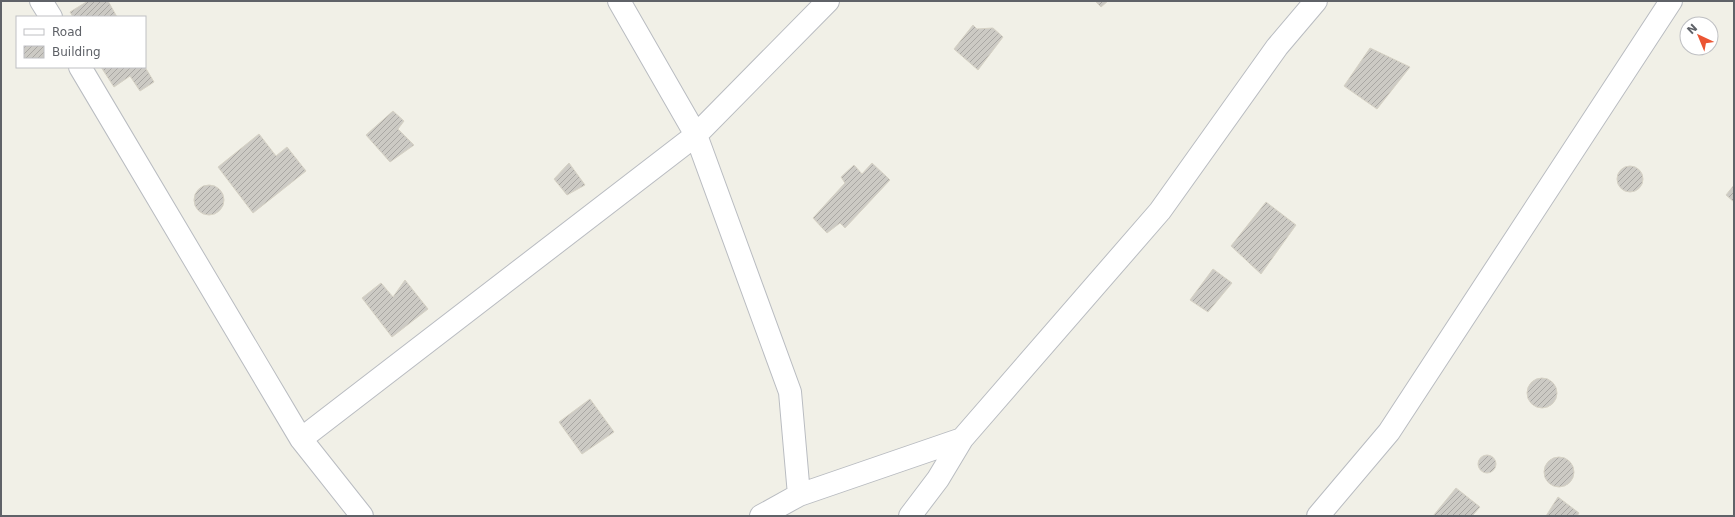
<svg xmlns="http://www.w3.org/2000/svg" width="1735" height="517" viewBox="0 0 1735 517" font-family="'DejaVu Sans',sans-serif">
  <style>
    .building { fill: url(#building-hatch); stroke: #d6d2c5 }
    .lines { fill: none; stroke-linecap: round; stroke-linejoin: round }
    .street-casing { stroke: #b9bcc1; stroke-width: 24 }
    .street { stroke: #fff; stroke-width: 22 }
  </style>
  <defs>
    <pattern id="building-hatch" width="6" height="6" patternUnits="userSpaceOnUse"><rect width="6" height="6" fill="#cccac4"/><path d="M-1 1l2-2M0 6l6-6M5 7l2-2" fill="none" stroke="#a9a7a3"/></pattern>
  </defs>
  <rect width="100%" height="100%" fill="#f1f0e7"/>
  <path class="building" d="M88,1H108L117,17H73L70,12Z
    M1095,1H1108L1101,7Z
    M973,25L977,29L993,28L1003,37L978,70L954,49Z
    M1370,48L1410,67L1377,109L1344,86Z
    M101,67H145L154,82L140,91L130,76L114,87Z
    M393,111L404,121L398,129L414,145L390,162L366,135Z
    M259,134L276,156L287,147L306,171L253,213L218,167Z
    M569,163L585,185L567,195L554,179Z
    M872,163L890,180L845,228L840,223L827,233L813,218L845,183L841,177L854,165L862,174Z
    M1617 179a13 13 0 1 1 26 0a13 13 0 1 1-26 0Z
    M1734,185V202L1726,195Z
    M194 200a15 15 0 1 1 30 0a15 15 0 1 1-30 0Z
    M1266,202L1296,225L1261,274L1231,246Z
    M1213,269L1232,283L1208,312L1190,300Z
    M405,280L428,309L392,337L362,298L381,283L393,297Z
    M1527 393a15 15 0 1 1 30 0a15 15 0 1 1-30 0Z
    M590,399L614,432L582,454L559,422Z
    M1478 464a9 9 0 1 1 18 0a9 9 0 1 1-18 0Z
    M1544 472a15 15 0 1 1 30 0a15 15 0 1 1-30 0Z
    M1456,488L1480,507L1472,516H1433Z
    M1558,497L1579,513L1577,516H1546Z"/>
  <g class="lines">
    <defs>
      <path id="street" d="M41,1L51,17
        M619,1L696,135L790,392L799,495
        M80,67L301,439L362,516
        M301,439L696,135L828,1
        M761,516L799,495L962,439L1160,211L1277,47L1316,1
        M910,516L938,479L962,439
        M1318,516L1389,432L1671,1"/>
    </defs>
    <use href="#street" class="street-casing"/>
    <use href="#street" class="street"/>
  </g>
  <rect width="1735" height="517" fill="none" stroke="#5f6268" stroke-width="4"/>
  <rect x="16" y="16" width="130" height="52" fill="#ffffff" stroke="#bfc0c3"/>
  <rect x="24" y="29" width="20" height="6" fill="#ffffff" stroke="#bfc0c3"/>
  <text x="52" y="36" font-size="12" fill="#5f6268">Road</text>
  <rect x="24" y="46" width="20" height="12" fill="url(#building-hatch)" stroke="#bfc0c3"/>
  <text x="52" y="56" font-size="12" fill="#5f6268">Building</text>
  <g transform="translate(1699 36) rotate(316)"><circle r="19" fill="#ffffff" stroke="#bfc0c3"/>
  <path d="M0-3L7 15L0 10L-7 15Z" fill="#eb5533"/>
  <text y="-6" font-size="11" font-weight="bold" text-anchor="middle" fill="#5f6268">N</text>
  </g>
</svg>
